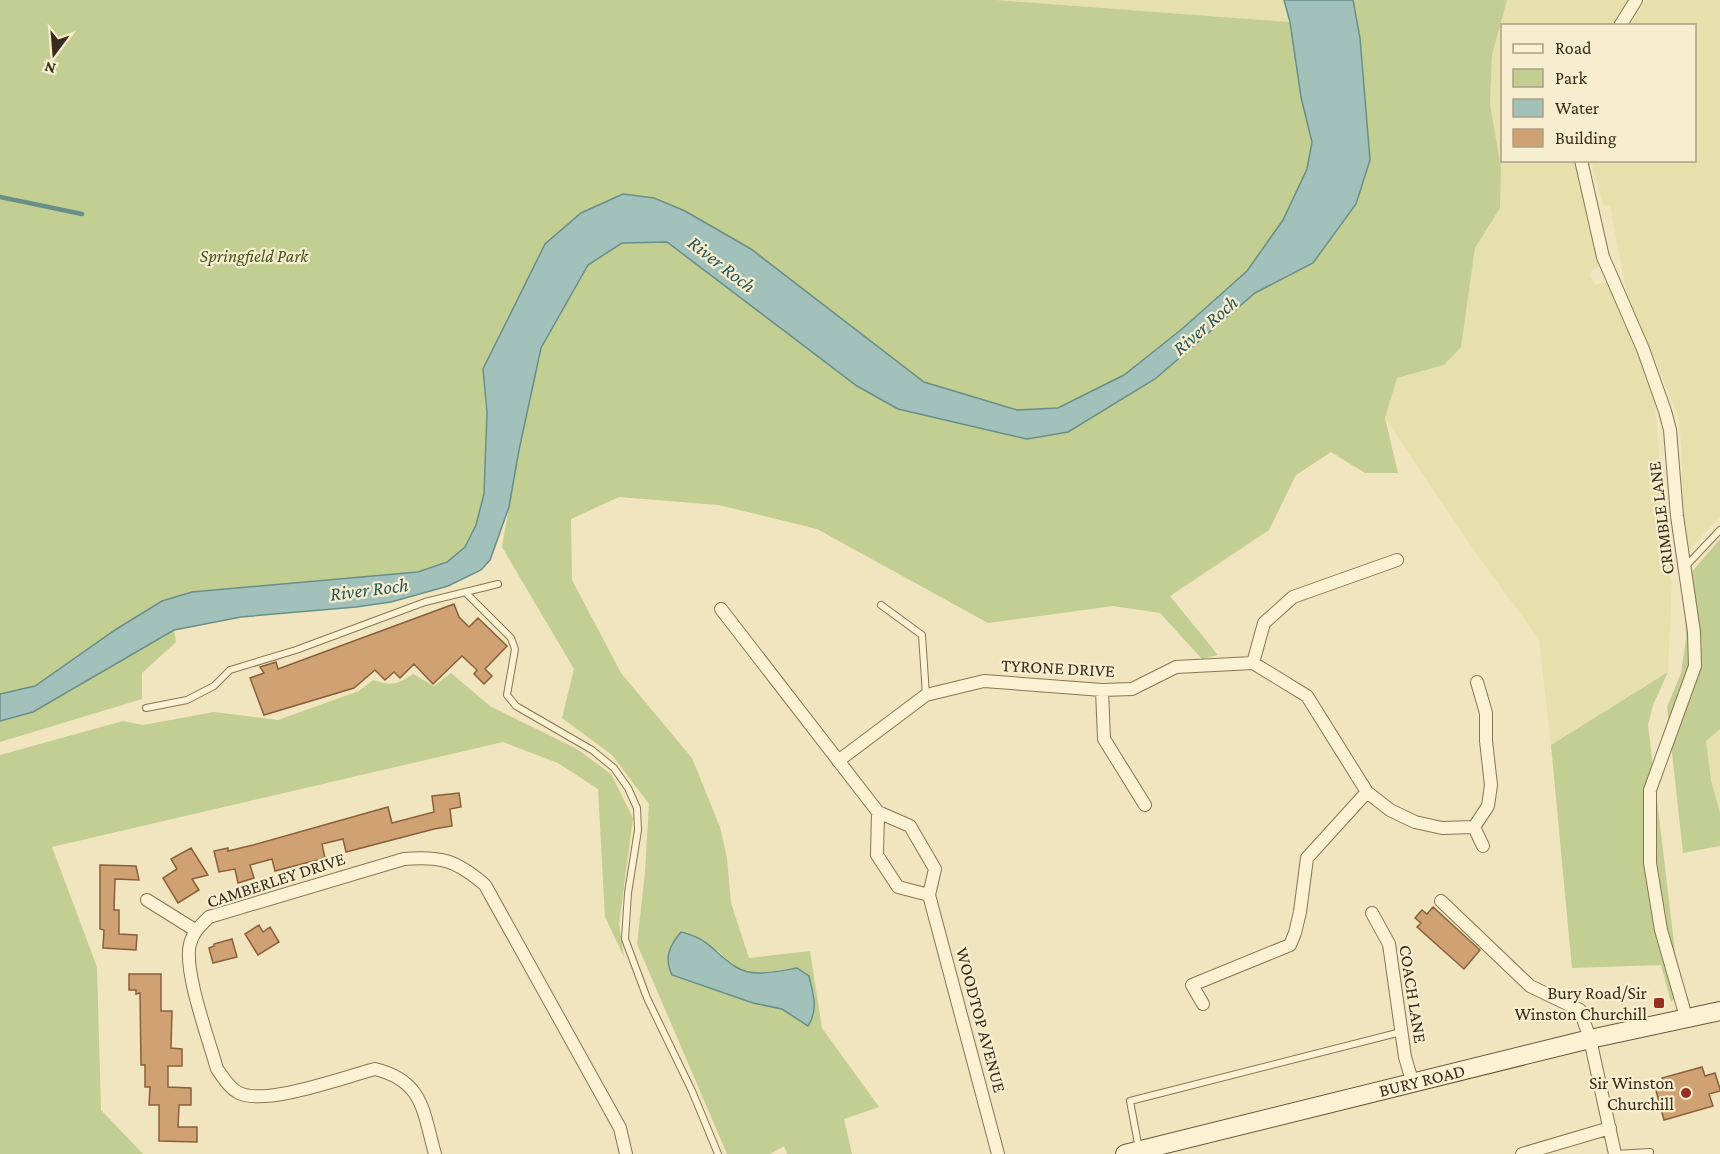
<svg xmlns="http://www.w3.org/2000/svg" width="1720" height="1154" viewBox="0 0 1720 1154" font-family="'Crimson Pro',serif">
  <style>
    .farmland { fill: #e6e1ac }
    .green { fill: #c2ce92; fill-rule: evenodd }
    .water { fill: #a2c1bb; stroke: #698f89; stroke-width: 1.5 }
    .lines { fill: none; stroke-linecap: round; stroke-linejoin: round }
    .stream { stroke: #698f89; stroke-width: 4.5 }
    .building { fill: #d0a173; stroke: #89603b; stroke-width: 1.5 }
    .service-casing { stroke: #897556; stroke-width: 8 }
    .minor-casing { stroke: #897556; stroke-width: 14 }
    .secondary-casing { stroke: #6b563a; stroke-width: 20 }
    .service { stroke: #faf2d2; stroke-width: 6 }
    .minor { stroke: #faf2d2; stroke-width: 12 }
    .secondary { stroke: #faf2d2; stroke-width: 18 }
    .poi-dot { fill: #9b2c24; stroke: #f7eecf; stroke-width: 2 }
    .labels { text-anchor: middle; stroke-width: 4.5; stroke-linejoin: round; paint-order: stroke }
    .park-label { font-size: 18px; font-style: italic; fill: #445521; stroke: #f7eecf }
    .street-label { font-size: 18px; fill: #382c1c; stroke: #f7eecf }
    .poi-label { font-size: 18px; fill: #382c1c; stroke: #f7eecf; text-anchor: end }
    .water-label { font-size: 20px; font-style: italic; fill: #2a5758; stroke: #f7eecf }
  </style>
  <rect width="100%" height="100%" fill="#f0e5bf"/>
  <path class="farmland" d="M996,0H1284L1290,22Z
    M1507,0H1628L1612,25L1502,26V160L1575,161L1598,255L1602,264L1589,274L1595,285L1610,280L1637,351L1655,405L1660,470V532L1672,582L1668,672L1551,745L1539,639L1480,559L1385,418L1397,378L1444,365L1461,347L1475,248L1500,208L1501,168L1490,104L1492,55Z
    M1646,0H1720V516L1687,553L1682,547V453L1678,415L1626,291L1610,205L1603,206L1591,161L1694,160V26L1630,25Z
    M1720,729V813L1711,780L1706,741Z"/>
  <path class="green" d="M0,0H996L1290,22L1301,97L1312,142L1307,169L1283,220L1247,271L1182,329L1124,375L1058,408L1017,410L924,382L751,249L685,211L654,198L483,368C487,411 494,517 463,549C450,562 435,566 418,572L192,592L162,601L115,630L35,686L0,694Z
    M1353,0H1507L1492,55L1490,104L1501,168L1500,208L1475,248L1461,347L1444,365L1397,378L1385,418L1398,473H1365L1331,452L1296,475L1269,530L1170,596L1218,655L1202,659L1160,613L1113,606L988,623L817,529L719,505L619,497L571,519L572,580L621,673L692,758L720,827L727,858L731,903L749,958L810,951L822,1028L879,1107L844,1119L852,1154H787L784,1146L770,1154H727L637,944L645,872L649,804L612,755L562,718L574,669L502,547L519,450L541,348L588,265L622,243L666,241L857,386L897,409L1027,439L1155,379L1255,293L1313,263L1356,204L1370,160L1360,38ZM718,951L737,969L761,973L797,968C808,989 822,1003 808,1026L782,1009L753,1003L672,975Z
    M1720,539V729L1706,741L1711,780L1720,813V846L1683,853L1667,707L1681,673L1686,639L1684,581Z
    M174,630L176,642L142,673V699L0,742V721L33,712Z
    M1668,672L1653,705L1648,725L1680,993L1671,1002L1661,965L1572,968L1551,745Z
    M451,673L490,706L577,749L611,774L633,818L619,924L624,957L605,917L598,789L558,763L503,742L52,847L97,967L101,1110L143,1154H0V755L123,721L143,725L214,712L278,720L359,691L373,680C392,686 397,685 413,674L434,686Z"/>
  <path class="water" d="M1284,0H1353L1360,38L1370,160L1356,204L1313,263L1255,293L1155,379L1068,432L1027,439L898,409L857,386L667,242L622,243L588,265L541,348L519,450L509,507L490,560L481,570L448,586L391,602L356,607L241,617L174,630L33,712L0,721V694L35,686L115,630L162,601L192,592L418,572L447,562L465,547L476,525L484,494L487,412L483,369L545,244L581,213L623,194L654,198L685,211L751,249L924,382L1017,410L1058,408L1124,375L1182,329L1247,271L1283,220L1307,169L1312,142L1301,97L1290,22Z
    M681,932C711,939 713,953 736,967C753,978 779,971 797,968L809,976C813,994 819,1009 808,1026L782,1009L753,1003L672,975C664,958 669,946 681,932Z"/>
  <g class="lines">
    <path class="stream" d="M0,197L82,214"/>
  </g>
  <path class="building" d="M454,604L459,617L469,627L478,618L507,646L485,669L492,676L484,684L474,674L477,670L462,656L433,684L414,664L400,678L394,672L385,680L375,670L354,688L264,715L250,678L264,673L260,667L276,662L278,669Z
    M459,793L461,807L450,809L452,826L434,829L346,852L343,839L322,844L325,858L275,871L272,859L250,865L254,878L238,883L235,869L219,872L214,851L228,848V851L253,845L388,807L392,823L434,812L432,796Z
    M191,848L208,875L192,879L199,890L178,903L163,878L177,869L171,859Z
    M100,865L136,866L139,880L115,879L114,910H119V934L137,935L136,950L103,948L104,930L100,929Z
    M1433,907L1480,950L1464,969L1417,927L1421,923L1415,918L1422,910L1427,914Z
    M259,925L263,932L270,927L279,942L258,955L245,934Z
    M232,939L237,957L213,963L209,948L214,946V944Z
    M129,974H161V1011H172L171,1048L182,1049V1066H168V1087L191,1088V1105H179L178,1127H197V1142L159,1141V1105H149L150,1087H145V1065H141L140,993L136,994V990H129Z
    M1702,1067L1705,1076L1715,1073L1720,1089V1091L1709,1094L1713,1106L1664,1120L1655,1087L1664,1085L1662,1078Z"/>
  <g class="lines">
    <defs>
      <path id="service" d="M1685,567L1720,530
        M465,592L511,638L515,649L507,695L516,706L592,750L614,768L628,788L637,808L638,830L628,893L625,939L647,998L692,1091L718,1154
        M881,605L922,635L926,695
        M146,708L187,700L214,686L230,670L296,650L425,602L498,584
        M1139,1149L1130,1101L1401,1032
        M1615,1154L1650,1152"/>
      <path id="minor" d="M1620,26L1636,0
        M1581,160L1603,257L1643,349L1665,411L1670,430L1677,516L1694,632L1695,666L1650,790V863L1661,930L1686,1017
        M721,609L878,812L910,826L935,869L929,895
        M1253,663L1264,623L1293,597L1397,560
        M1102,690L1104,739L1145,805
        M838,761L926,695L984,681L1102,690L1132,689L1176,667L1253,663L1307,696L1367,792L1390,810L1415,822L1442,828L1474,827L1483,846
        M878,812L877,855L898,887L929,895L998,1154
        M1474,827L1488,806L1491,785L1486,741V713L1477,682
        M147,900L195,930
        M1441,901L1530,986L1580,1010L1590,1039L1615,1154
        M1372,913L1389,944L1405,1057L1413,1084
        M1203,1004L1192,985L1290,945L1295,933L1300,912L1307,858L1367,792
        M435,1154C423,1112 424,1081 375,1069C344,1077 266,1106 239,1093C229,1088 223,1077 217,1069C209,1040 183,970 190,944C193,932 200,926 209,917L404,859C441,856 456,860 485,885L620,1128L626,1154
        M1522,1154L1610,1128"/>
      <g id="secondary">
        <path id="s1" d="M1125,1154L1590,1039L1720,1011"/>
      </g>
    </defs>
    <use href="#service" class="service-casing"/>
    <use href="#minor" class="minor-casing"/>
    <use href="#secondary" class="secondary-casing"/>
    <use href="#service" class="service"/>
    <use href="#minor" class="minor"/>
    <use href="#secondary" class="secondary"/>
  </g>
  <g class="poi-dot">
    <rect x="1653" y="997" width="12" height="12" rx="3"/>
    <circle cx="1686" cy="1093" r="6"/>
  </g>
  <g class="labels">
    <g class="park-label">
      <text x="254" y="262">Springfield Park</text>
    </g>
    <g class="street-label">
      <text transform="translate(1661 518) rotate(-97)" y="6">CRIMBLE LANE</text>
      <text transform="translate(1058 668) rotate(3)" y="6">TYRONE DRIVE</text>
      <text transform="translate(276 880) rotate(-18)" y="6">CAMBERLEY DRIVE</text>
      <text transform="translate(1413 994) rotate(81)" y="6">COACH LANE</text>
      <text transform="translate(981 1020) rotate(75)" y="6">WOODTOP AVENUE</text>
      <text dy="6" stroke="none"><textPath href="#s1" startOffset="306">BURY ROAD</textPath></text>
    </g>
    <g class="poi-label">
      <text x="1647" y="999">Bury Road/Sir<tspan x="1647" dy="21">Winston Churchill</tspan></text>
      <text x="1674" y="1089">Sir Winston<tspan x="1674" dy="21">Churchill</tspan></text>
    </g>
    <g class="water-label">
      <text transform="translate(722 264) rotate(38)" y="7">River Roch</text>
      <text transform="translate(1205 325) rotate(-41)" y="7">River Roch</text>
      <text transform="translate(369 589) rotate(-7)" y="7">River Roch</text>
    </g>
  </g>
  <rect x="1501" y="24" width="195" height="138" fill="#f7eecf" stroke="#aba087" stroke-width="1.5"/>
  <rect x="1513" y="44" width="30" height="9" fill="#faf2d2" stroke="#aba087" stroke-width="1.5"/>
  <text x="1555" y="54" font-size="18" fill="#382c1c">Road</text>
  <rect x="1513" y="69" width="30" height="18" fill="#c2ce92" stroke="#aba087" stroke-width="1.5"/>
  <text x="1555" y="84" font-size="18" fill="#382c1c">Park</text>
  <rect x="1513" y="99" width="30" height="18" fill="#a2c1bb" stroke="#aba087" stroke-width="1.5"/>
  <text x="1555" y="114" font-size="18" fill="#382c1c">Water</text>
  <rect x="1513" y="129" width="30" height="18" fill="#d0a173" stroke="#aba087" stroke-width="1.5"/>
  <text x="1555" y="144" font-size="18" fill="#382c1c">Building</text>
  <g transform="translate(54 54) rotate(196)" stroke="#f7eecf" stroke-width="4.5" paint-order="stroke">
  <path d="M0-4.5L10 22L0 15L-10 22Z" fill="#382c1c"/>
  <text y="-9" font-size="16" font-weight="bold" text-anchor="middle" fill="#382c1c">N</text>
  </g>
</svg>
